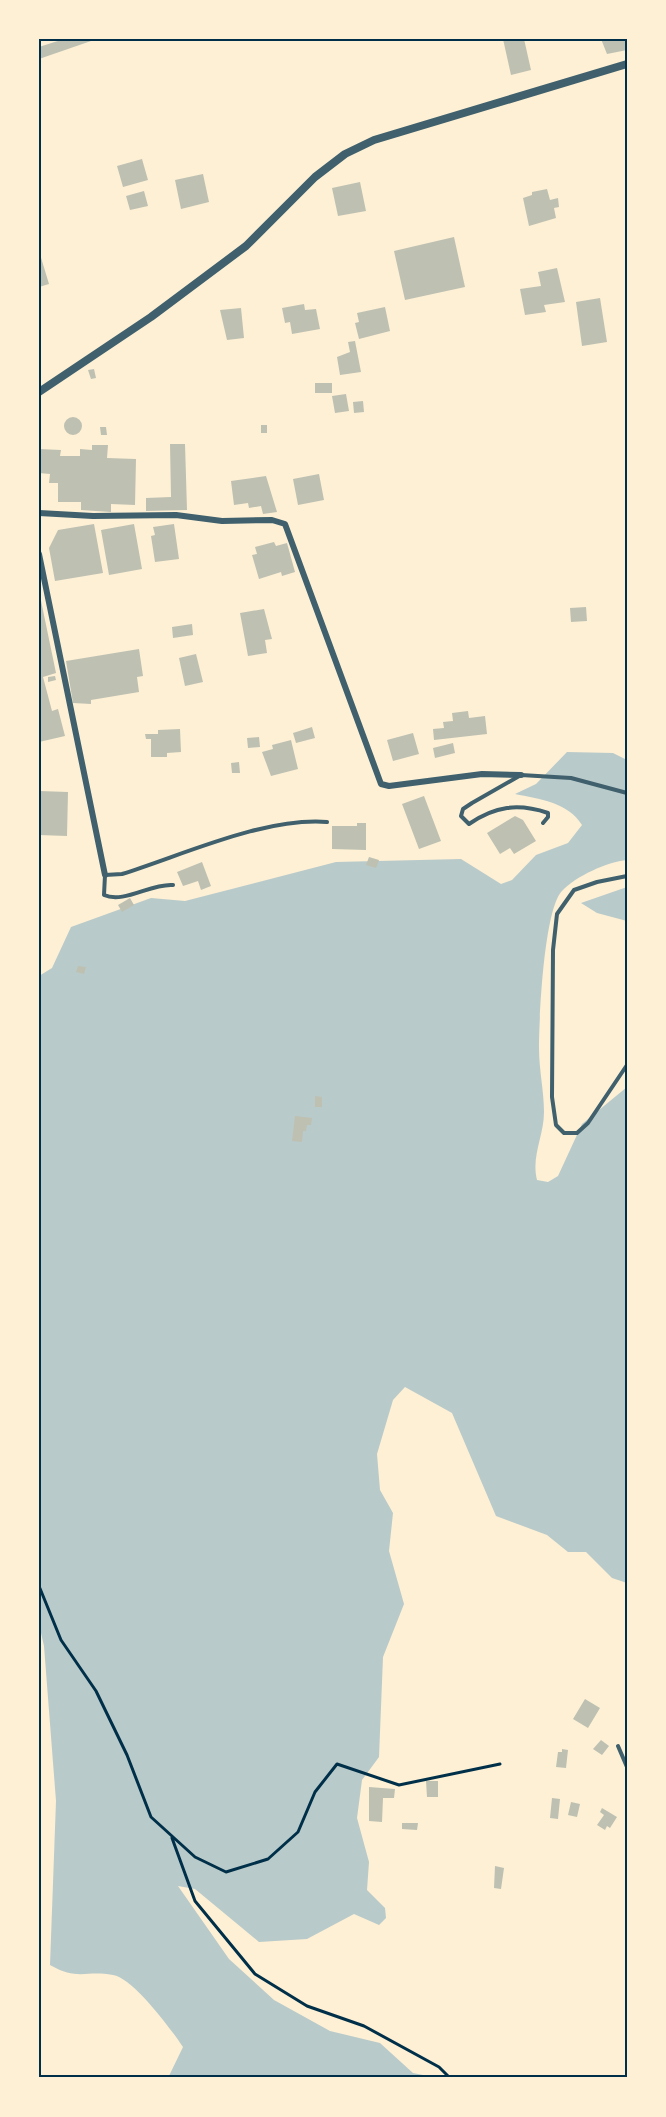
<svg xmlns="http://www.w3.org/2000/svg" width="666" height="2117" viewBox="0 0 666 2117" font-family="Commissioner,sans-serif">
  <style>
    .green { fill: #b9caca }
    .building { fill: #bec0b2 }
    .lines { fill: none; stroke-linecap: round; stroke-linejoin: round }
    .path { stroke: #003049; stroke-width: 3 }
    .service { stroke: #3f606c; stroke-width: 4 }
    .minor { stroke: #3f606c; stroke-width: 6 }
    .tertiary { stroke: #3f606c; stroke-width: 8 }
    .neatline { fill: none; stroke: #003049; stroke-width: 2 }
  </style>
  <rect width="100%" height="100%" fill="#fdf0d5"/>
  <path class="green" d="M567,752L613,753L627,760V860C607,862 576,876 562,891C544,909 539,1019 539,1048C539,1070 544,1091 544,1112C544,1136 531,1156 537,1180L548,1182L558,1176L582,1124L627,1087V1583L612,1578L586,1552H568L547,1535L496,1516L452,1413L405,1387L393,1400L377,1454L380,1490L393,1513L389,1551L404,1604L383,1657L379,1757L362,1780L357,1818L369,1862L367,1890L385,1908L386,1918L379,1925L354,1914L307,1939L259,1942L195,1889L178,1886L229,1959L274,2000L330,2031L380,2043L413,2073L438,2078H168L183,2047C171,2029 133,1978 113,1975C85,1970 78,1981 50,1965L56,1801L44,1646L39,1624V976L52,968L71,927L151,898L185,901L336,862L461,859L501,884L512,880L536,855L568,843L582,825C568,802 539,799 515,794L536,784Z
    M627,887V921L597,913L581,903Z"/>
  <path class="building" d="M64,39H90L91,41L39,59V47Z
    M503,39H524L531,70L511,75Z
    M601,39H625L627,50L607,54Z
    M142,159L148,180L123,187L117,166Z
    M203,174L209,202L181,209L175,180Z
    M360,182L366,211L338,216L332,188Z
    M547,189L550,200L558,198L559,207L554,208L556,218L529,226L523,198L532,195V192Z
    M144,191L148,206L130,210L126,196Z
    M454,237L465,287L405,300L394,251Z
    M39,251L49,284L39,287Z
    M557,268L565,302L544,305L546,312L525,315L520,289L541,286L538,272Z
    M600,298L607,342L582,346L576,302Z
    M304,304L305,310L316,309L320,329L292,334L290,322L285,323L282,308Z
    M385,307L390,331L359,339L355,323L359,322L357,313Z
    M241,308L244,338L227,340L220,310Z
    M355,341L361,372L340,375L337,357L350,352L348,342Z
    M94,369L96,378L91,379L88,370Z
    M315,383H332V393H315Z
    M346,394L349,411L335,413L332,396Z
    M363,401L364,412L354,413L353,402Z
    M64 426a9 9 0 1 1 18 0a9 9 0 1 1-18 0Z
    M261,425H267V433H261Z
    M100,427H106L107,435H101Z
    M170,444H185L187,510L146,511V498L171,497Z
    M92,445H108L107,458L136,459L135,505L111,504V512L81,510V502H58V483H49L50,474L39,473V449L61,450L60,456H80V449L92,450Z
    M319,474L324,500L298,505L293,479Z
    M266,476L277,512L263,514L261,506L249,508L248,503L234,505L231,481Z
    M94,524L103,573L55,581L49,548L58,530Z
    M134,524L142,569L109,575L101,530Z
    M174,524L179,559L155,562L151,536L155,535L153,527Z
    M274,542L276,546L287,543L295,572L282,576L281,572L259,579L252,555L257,554L255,547Z
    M39,591L56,673L43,677L52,711L58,709L65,736L39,742Z
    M586,607L587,621L571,622L570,608Z
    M264,609L272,639L265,640L267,653L248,656L240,613Z
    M192,624L193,635L173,638L172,627Z
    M139,649L143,676L137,677L139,692L91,700V704L73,703L66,661Z
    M196,654L203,682L185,686L179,658Z
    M55,676L56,680L48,682V677Z
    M468,711L469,718L485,716L487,734L434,740L433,729L444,728L443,722L453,721L452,713Z
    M312,727L315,738L296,743L293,733Z
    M180,729L181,752L167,753V757H151V739H146L145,734H158V730Z
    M413,733L419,754L393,761L387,740Z
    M259,737L260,747L248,748L247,738Z
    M291,740L298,769L271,776L262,752L273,749L272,745Z
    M453,743L455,753L435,758L433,748Z
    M239,762L240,773H232L231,763Z
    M39,791L68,792L67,836L39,835Z
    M424,796L441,841L419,849L402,804Z
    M515,816L523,820L536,841L514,854L510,848L500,854L487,833Z
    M357,823H366V850L332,849V826H357Z
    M369,857L379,860L376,868L366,865Z
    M202,862L211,886L201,890L198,881L183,886L177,872Z
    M130,898L134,905L122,912L118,905Z
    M78,966L86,967L84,974L76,972Z
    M315,1096L322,1097V1107H315Z
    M295,1116L312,1118L311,1125H307L306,1131H303L302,1142L292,1141Z
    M585,1699L600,1708L588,1728L573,1719Z
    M601,1740L609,1746L602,1755L593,1749Z
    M562,1749L568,1750L566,1768L556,1767L558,1752H562Z
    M426,1781H438V1797H427Z
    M369,1787L395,1789L394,1798H383L382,1822L369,1821Z
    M552,1798L560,1799L558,1819L550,1818Z
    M571,1802L580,1804L577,1817L568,1815Z
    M602,1808L617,1817L610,1828L607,1826L605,1830L597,1825L604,1815L600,1812Z
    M402,1823H418L417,1830L402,1829Z
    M495,1866L504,1868L501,1889L494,1888Z"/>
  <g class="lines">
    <path class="path" d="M39,1586L61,1640L96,1691L127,1755L151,1817L195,1857L226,1872L268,1859L298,1832L315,1792L337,1764L399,1785L500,1764
      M172,1838L195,1901L255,1974L307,2006L364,2026L439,2067L450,2078"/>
    <path class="service" d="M543,823L548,817V813C518,803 495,806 469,824L461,816L463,809L472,803L521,775L571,778L627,793
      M627,876L597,882L574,890L557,914L553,950L552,1097L556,1125L564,1133H577L588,1123L627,1065
      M173,885C151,883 124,904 104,895L105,875L122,874C183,855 264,817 327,822
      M618,1746L627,1767"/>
    <path class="minor" d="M39,513L93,516L176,515L222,521L272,520L285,524L381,784L389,786L482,774L521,775
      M39,554L105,875"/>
    <path class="tertiary" d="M39,392L151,317L246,246L315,177L345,154L374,140L627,64"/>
  </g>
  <rect width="666" height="2117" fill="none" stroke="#fdf0d5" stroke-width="81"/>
  <rect x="40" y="40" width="586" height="2036" class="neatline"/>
</svg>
